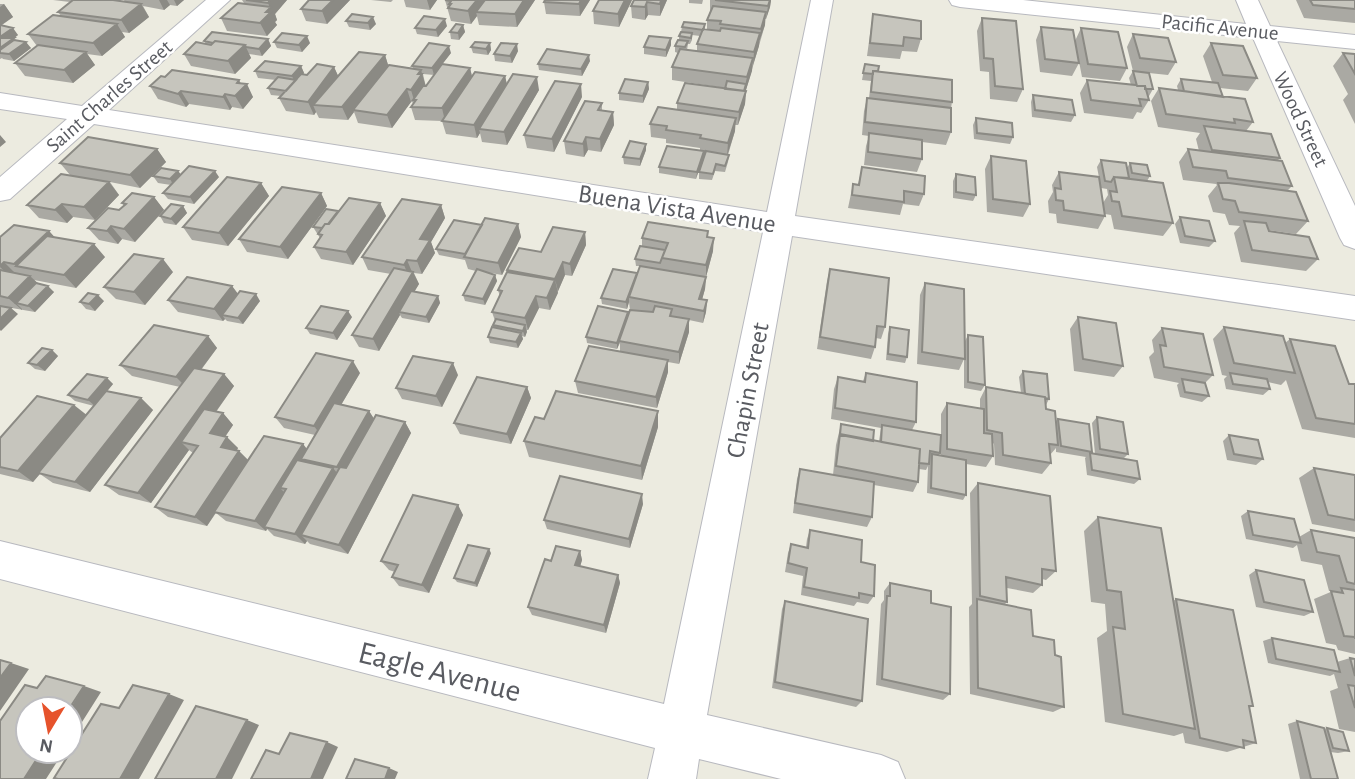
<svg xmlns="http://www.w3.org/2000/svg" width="1355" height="779" viewBox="0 0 1355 779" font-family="'Alegreya Sans',sans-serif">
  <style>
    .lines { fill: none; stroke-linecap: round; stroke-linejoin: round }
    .street-casing { stroke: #b8b9bf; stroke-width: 2 }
    .street { fill: #fff; fill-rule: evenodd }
    .wall { fill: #aaa9a3; fill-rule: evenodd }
    .shaded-wall { fill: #8b8a84 }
    .building { fill: #c6c5bd; stroke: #8b8a84; stroke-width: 2 }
    .labels { text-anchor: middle; stroke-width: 5; stroke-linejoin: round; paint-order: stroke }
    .far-street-label { font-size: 21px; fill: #595b61; stroke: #fff }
    .street-label { font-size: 26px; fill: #595b61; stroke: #fff }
    .near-street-label { font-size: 32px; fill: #595b61; stroke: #fff }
  </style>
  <rect width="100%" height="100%" fill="#ecebe0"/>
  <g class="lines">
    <defs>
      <path id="street" d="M206,0H230L109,110L767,212L811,0H833L795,216L1355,296V320L792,236L707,715L881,755L898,762L905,779H781L699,759L696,779H648L655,748L0,579V541L664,704L763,232L94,124L10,199L0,201V177L67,119L0,109V93L82,106Z
        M949,0H1023L1246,24L1236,0H1258L1270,26L1355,35V49L1277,41L1355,206V249L1344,245L1340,238L1253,38L960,7L952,5Z"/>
    </defs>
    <use href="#street" class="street-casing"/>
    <use href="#street" class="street"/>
  </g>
  <path class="wall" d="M53,0H113L125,2L124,0H184L177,6L170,5L164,10L143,6L149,17L129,33L122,32L125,37L102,56L87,54L95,65L73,83L25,76L15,63L37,46L28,34L61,16L58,12L70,2Z
    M242,0H287L275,14L277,20L275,22L277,25L267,36L227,31L221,18L244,3Z
    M309,0H350L327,24L306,21L301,9Z
    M371,0H393L391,2Z
    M404,0H437L430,10L406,7Z
    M445,0H535L517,27L479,25L477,16L471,24L451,21Z
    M545,0H590L580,16L546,14L544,2Z
    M632,0L619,27L594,24L593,11Z
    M634,0H667L660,16L648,15L645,20L632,18L631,6Z
    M689,0H703L702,4L689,3Z
    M710,0H771L770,7L766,19H765V25L746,90L745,104L738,125H735V131L728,155H729L728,162L725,172L715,171L712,180L699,179V172L705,152H704L696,179L659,173V167L700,151V148L666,143V139L651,137L650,124L677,110V103L725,89V88L672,80V67L678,53L675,52V46L679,40V36L681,32L682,27L705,24V29L707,30V20L710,12ZM692,35L700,36L697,44V51L687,50L688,44H690L692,40Z
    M1296,0H1355V23L1304,18Z
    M0,4H4L13,17L2,25L18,35L14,38L16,40L31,48L14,61L3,59L2,58L0,59Z
    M873,14L921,39L917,52L902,51L900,59L867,56L871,27Z
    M982,18L1023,89L1017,102L990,99L989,72L980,71L977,31Z
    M346,21L376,24L370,30L349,27Z
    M463,25L465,32L459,40L451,39L450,32Z
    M447,26L438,37L417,34L415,28Z
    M1041,27L1079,63L1072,76L1040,72L1036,40Z
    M1081,28L1127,68L1120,81L1082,77L1075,41Z
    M1133,34L1176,62L1168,75L1149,73L1153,89L1149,96H1148L1149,100L1141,113L1137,112L1133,119L1084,113L1080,93L1087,80L1131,85L1129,78L1133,71L1127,47Z
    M671,38V45L666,57L644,54V47Z
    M268,39L271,46L262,56L249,54L251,58L235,74L191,66L184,54L206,44L204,41Z
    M274,42L310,43L302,52L277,48Z
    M490,43L491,50L488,55L473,53L471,47Z
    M1211,43L1257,78L1248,91L1220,88L1223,97L1253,122L1246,131L1280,158L1278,160L1292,186L1287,191L1308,221L1296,234L1268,230L1269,231L1318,259L1306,271L1241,262L1234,233L1240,226L1229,225L1225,214L1213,212L1208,196L1217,185L1216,184L1183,180L1179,162L1188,149L1199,151L1196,139L1200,133L1158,127L1151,101L1159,88L1178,90L1177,86L1181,79L1212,82L1203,56Z
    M518,51L512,63L495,61L494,54Z
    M451,53L442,64L470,68L472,76H505L507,85L539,90L507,145L482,142L480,133L477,138L446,134L442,121L415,120L411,107L414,103L411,102L392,128L358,123L354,112L348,120L319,118L316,112L314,115L286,111L279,98L281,96L271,95L268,88L276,80L258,78L255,71L301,66L304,73L303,75H307L334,67L338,76L385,55L388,65L413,68L412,66ZM423,74L434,75L426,86L425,83Z
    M1343,53L1355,54V124L1343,100L1348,94L1333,66Z
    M590,61L582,76L539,70L538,64Z
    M865,64L878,71L952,102L951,108V132L946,145L922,142V159L917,172L864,165L866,146L869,136L862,135L864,111L867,98H869L871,81L862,80Z
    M165,77L241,83L253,97L243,109L232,107L230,110L189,104L186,107L158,99L150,86Z
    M648,82L649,89L643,103L619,100V93Z
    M1033,95L1075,115L1071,122L1032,117L1031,102Z
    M582,97L554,152L527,148L524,135Z
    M602,103V110L613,112L614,125L601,152L588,150L584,157L566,154L564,141Z
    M976,118L1013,137L1010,144L974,139L973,125Z
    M157,149L166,162L140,188L110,182L119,195L95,220L73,217L67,223L39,218L27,205L70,175L60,163Z
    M646,150L640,166L624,164L623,157Z
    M991,156L1030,204L1023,217L987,212L985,169Z
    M1101,160L1127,168L1130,163L1150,176L1147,181L1173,223L1163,236L1114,229L1111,215L1105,214V216L1098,229L1057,223L1056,214L1049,213L1048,201L1053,192L1052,185L1059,172L1103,203L1108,195L1107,189L1101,188L1097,167Z
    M862,167L924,194L919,206L903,204L900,215L848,208L853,184L858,185Z
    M178,171L181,175L219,177L194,204L168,199L163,193L171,185L158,183L153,176Z
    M956,174L976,195L973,201L953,198V181Z
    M261,183L269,196L228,246L192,240L183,227Z
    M321,193L327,206L288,259L247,252L239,239Z
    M154,197L164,210L135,242L122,239L118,244L99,240L88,228L119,210L124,206L122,203Z
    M380,203L386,216L353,265L321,259L314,247L320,238L313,227L338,212Z
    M441,205L445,218L431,242L435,253L422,274L414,273L419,284L414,292L438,296L440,303L429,323L402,318L400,315L379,351L359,347L352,335L391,274L368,270L362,257Z
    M183,206L187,213L176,225L164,223L160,216Z
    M1180,217L1215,241L1209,247L1180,243L1175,224Z
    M518,224L521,237L502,275L491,273L495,275L497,281L485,305L465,301L463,295L476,271L468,269L465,260L439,255L436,249L482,225Z
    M49,231L54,237L105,257L76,288L34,280L39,284L54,292L35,312L0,306V237Z
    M585,232L586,245L572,276L565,275L550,310L539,308L528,330H527L525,337L522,336L523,339L518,348L490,343L488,337L493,327V325L495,321L492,312L500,297L498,290L508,272L507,270L541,252Z
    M708,237L713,251L706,277L705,289L702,299L707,300L706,312L703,323L689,320V332L679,364L668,362V372L657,408L578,393L575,381L620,351V343L617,349L587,343L586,337L628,315L634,310H630L629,302L627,309L602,304L601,298L637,275L640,266H636L635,259L642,246V238Z
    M830,269L885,327L881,339L876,338L875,347L871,359L817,349L827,281Z
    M173,272L145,305L116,299L104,287Z
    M925,283L965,341L968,335L985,385L981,391L964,388V359L959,370L917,364L920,295Z
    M232,286L238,294L260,301L243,324L227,321L225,319L223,321L178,312L168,300Z
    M104,301L95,311L86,309L80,302Z
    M352,317L337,340L310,334L306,328Z
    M1078,317L1123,366L1114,377L1074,371L1070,329Z
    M890,327L907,357L905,363L886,360L888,334Z
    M1224,327L1285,343L1290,339L1349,384H1355V438L1302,429L1286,380L1281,385L1268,382L1270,389L1263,395L1226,389L1224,379L1227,376L1222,375L1213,339Z
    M1162,328L1213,375L1205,383L1209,396L1202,402L1180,397L1177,385L1179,383L1154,378L1149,357L1154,352L1152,340Z
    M208,336L217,348L201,370L224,374L234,386L216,412L223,413L233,425L225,437L238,448L237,450L239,451L248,460L303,444L307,449L315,435L284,428L275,417L360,373L341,405L369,411L374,419L405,422L411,433L348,554L310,544L307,541L305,544L274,536L267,529L266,531L226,521L216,513L207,526L168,517L155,507L193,453L189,450L151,503L119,495L105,485L180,387L132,376L120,365Z
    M52,350L58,356L45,371L35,369L28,363Z
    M1023,371L1049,399L1046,405V409L1056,421L1058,419L1092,452L1091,453L1095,454L1092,423L1097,417L1128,454L1123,459L1140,479L1134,484L1087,475L1085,458L1086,457L1056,452V448L1050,455L1051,463L1042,474L995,465L994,444L993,443V456L986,467L966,464V495L963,500L927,493L928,466L926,470L919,469L918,482L913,492L874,485L872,517L867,527L793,513L797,479L800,469L833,475L836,445L841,424L873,441H879L881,428L831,419L834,389L838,377L863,381L866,373L916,422L912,430L940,453L939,455H941V414L947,403L980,408V399L986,387L1021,393L1019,377Z
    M458,375L442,407L402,399L396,388Z
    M107,378L113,384L107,391L141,398L153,410L90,492L53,483L40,474L33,482L0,474V438L86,415L94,406L75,401L68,395Z
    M527,387L531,398L511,444L460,434L454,423Z
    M544,419L658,427L642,480L529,457L524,441Z
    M1229,435L1263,459L1256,465L1227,460L1223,441Z
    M1314,468L1355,475V532L1312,524L1299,478Z
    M978,483L1056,571L1046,580L1042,579V585L1033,593L1007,588V602L1004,605L1033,636L1055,655L1064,707L1053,712L970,694L969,607L972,604L970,493Z
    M643,504L630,548L547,529L544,520Z
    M458,505L463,515L429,593L399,586L392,577L395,572L389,570L381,561Z
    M1248,511L1299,537L1311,530L1355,538V654L1338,650L1336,645L1326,643L1314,599L1333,591H1329L1322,565L1301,561L1297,545L1293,548L1246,539L1241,516Z
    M1098,517L1173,601L1176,599L1253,706L1249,708L1256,743L1227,752L1185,743L1183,733L1174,736L1105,722L1097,638L1107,631L1105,604L1091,602L1084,531Z
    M810,530L861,562L874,596L868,604L857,602L854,606L801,595L803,576L785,572L788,553L791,544L806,547L807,539Z
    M580,551L582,560L580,566L618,575L620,583L606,633L532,615L528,607L551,561Z
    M491,553L477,587L457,582L454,578Z
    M1256,570L1313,612L1304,616L1256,607L1249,575Z
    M890,583L931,603L950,694L943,700L876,685L881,604L884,600V591Z
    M785,601L862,701L856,707L772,688L782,609Z
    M1272,638L1337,662L1350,658L1355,659V732L1339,729L1330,691L1338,688L1334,674L1330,676L1268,663L1263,641Z
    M1297,721L1324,729L1327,728L1349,751L1338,753L1330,752L1338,779H1300L1288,724Z"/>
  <path class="shaded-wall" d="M159,0H167L170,5L164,10Z
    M174,0H184L177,6Z
    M270,0H287L275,14L277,20L275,22L277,25L267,36L260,23L266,12L270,8L268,3Z
    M333,0H350L327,24L322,11Z
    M427,0H437L430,10Z
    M477,0H491L476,12L477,16L471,24L468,11Z
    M524,0H535L517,27L515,14Z
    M581,0H590L580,16L579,4Z
    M625,0H632L619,27L618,14Z
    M661,0H667L660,16V4Z
    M770,0H771L770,7L766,19L768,6Z
    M647,2L648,15L645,20V7Z
    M4,4L13,17L0,26V7Z
    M141,4L149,17L129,33L121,20Z
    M766,12L765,25L759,42L761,29Z
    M373,17L376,24L370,30L368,23Z
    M445,19L447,26L438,37L436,30Z
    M117,24L125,37L102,56L93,43Z
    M463,25L465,32L459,40L458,33Z
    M13,28L18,35L6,44L0,37Z
    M760,33L759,46L753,65L754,52Z
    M307,36L310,43L302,52L299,45Z
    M671,38V45L666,57V50Z
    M268,39L271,46L262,56L259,49Z
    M26,42L31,48L14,61L9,54Z
    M490,43L491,50L488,55L486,49Z
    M517,44L518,51L512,63L510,56Z
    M245,45L251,58L235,74L228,61Z
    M449,46L451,53L434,75L432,68Z
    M86,52L95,65L73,83L64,70Z
    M385,55L389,68L353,110L354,112L348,120L342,107Z
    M589,55L590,61L582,76L581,69Z
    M753,58L752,71L745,93L746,91L745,104L738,125L739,112L747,77Z
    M301,66L304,73L295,83L292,76Z
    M334,67L340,80L313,105L316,112L314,115L308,102Z
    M470,68L473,81L445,121L442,108Z
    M421,70L426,87L414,100L411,90Z
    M505,76L508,89L479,129L480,133L477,138L474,125Z
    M537,77L539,90L507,145L504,132Z
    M239,80L243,88L247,84L253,97L243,109L235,96L237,83Z
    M648,82L649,89L643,103V96Z
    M581,84L582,97L554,152L552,139Z
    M407,89L411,102L392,128L387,115Z
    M181,91L189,104L186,107L178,94Z
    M225,94L232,107L230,110L223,97Z
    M613,112L614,125L601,152L600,139Z
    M736,118L735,131L727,156L728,143Z
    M0,135L6,142L0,147Z
    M586,137L588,150L584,157L583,144Z
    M646,144V150L640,166V159Z
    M157,149L166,162L140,188L130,175Z
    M704,151L703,158L696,179L697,172Z
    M178,171L183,177L174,186L170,179Z
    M215,171L219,177L194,204L190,197Z
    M109,182L119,195L95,220L84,207Z
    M261,183L269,196L228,246L219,233Z
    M321,193L327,206L288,259L280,247Z
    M154,197L164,210L135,242L124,229Z
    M380,203L386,216L353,265L346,252Z
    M62,204L73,217L67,223L55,210Z
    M441,205L445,218L431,242L435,253L422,274L417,261L420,239Z
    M183,206L187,213L176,225L171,219Z
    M518,224L521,237L502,275L498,263Z
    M111,226L122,239L118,244L107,231Z
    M49,231L61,244L16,266L27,277L14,264Z
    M585,232L586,245L572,276L570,264Z
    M714,238L713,251L706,277L705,289L699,311V299L706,278V265Z
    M94,244L105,257L76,288L64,275Z
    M163,259L173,272L145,305L134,292Z
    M407,260L412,272L409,277L404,265Z
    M4,262L17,275L13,279L0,267Z
    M563,262L565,275L558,291L555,279Z
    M413,272L419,284L402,312H399L400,315L379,351L373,339Z
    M637,273L629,297V302L627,309L626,302Z
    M495,275L497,281L485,305L483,299Z
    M30,276L43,288L16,303L22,309V310L8,298Z
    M555,280L558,293L550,310L547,298Z
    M48,286L54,292L35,312L28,306Z
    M232,286L241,298L222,315L225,319L223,321L214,309Z
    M256,294L260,301L243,324L238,318Z
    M98,295L104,301L95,311L89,304Z
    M438,296L440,303L429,323L426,317Z
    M536,296L539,308L528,330L525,318Z
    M707,300L706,312L703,323L704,311Z
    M11,308L18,314L1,331L0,330V319Z
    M348,311L352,317L337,340L333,333Z
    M628,312L629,318L617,349V343Z
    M689,319V332L679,364V352Z
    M525,325L527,332L525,337L523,331Z
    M521,333L523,339L518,348L516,342Z
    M208,336L217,348L187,388L176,377Z
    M52,350L58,356L45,371L37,365Z
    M668,360V372L657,408L656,397Z
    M353,361L360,373L322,437L314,426Z
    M453,363L458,375L442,407L436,396Z
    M224,374L234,386L192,445L181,442L189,450L151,503L138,493Z
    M107,378L113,384L95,406L88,400Z
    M527,387L531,398L511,444L507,434Z
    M141,398L153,410L90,492L75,482Z
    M74,405L88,416L33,482L18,471Z
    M369,411L376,422L345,477L337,467Z
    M658,411V427L642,480L641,466Z
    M223,413L233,425L220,444L210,433Z
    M405,422L411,433L348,554L339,545Z
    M227,437L238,448L232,457L221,447Z
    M303,444L311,455L301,459L305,465L286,489L280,488L287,495L264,527L267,529L266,531L255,521Z
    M239,451L249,461L207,526L195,517Z
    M333,468L342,479L301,535L307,541L305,544L295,534Z
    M642,494L643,504L630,548L629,539Z
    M458,505L463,515L429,593L422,585Z
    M489,549L491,553L477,587L475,583Z
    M580,551L582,560L578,574L575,565Z
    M618,575L620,583L606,633L604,625Z
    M11,663L29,669L0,711V678Z
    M84,686L101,692L70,741V709Z
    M169,694L184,700L139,779H120Z
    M247,720L259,725L232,779H216Z
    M327,742L338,747L323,779H311Z
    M42,751H64L46,779H24Z
    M389,768L398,772L395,779H385Z"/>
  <path class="building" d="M73,0H113L141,4L121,20L58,12Z
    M246,0H270L268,3Z
    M309,0H333L322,11L301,9Z
    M445,0H477L468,11L448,8L451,4H449L451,1Z
    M485,0H524L515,14L476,12Z
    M545,0H581L579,4L544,2Z
    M599,0H625L618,14L593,11Z
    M634,0H661L660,4L647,2L645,7L631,6Z
    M715,0H770L768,6Z
    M1310,0H1355V9L1313,5Z
    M238,3L271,7L266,12H271L260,23L221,18Z
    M713,6L766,12L761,29L720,24L721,21L707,20Z
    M352,14L373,17L368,23L346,21Z
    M873,14L921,21V39L904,37L903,46L870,43Z
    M53,15L117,24L93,43L28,34Z
    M424,16L445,19L436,30L415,28Z
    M982,18L1016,21L1023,89L995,86L993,59L984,58Z
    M684,22L705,24L703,30L682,27Z
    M456,24L463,25L458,33L450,32Z
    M0,25L13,28L0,37Z
    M1041,27L1073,30L1079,63L1045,59Z
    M721,28L760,33L754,52L697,44L703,29L720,31Z
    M1081,28L1118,32L1127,68L1088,64Z
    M212,32L268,39L259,49L246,47L245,45L215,41L213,43L204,41Z
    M681,32L692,33L691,38L679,36Z
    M282,33L307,36L299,45L274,42Z
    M1133,34L1168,38L1176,62L1140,58Z
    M649,36L671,38L666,50L644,47Z
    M0,38H14L0,48Z
    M14,40L26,42L9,54L0,53V50Z
    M678,40L688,41L685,47L675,46Z
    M215,41L245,45L228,61L184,54L196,42L211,45Z
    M475,42L490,43L486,49L471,47Z
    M429,43L449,46L432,68L412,66Z
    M501,43L517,44L510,56L494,54Z
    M1211,43L1243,46L1257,78L1223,75Z
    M38,45L86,52L64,70L15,63Z
    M547,49L589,55L581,69L538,64Z
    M680,49L753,58L747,77L672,67Z
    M359,52L385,55L342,107L313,105Z
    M1343,53L1355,54V74Z
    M265,61L301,66L292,76L255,71Z
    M317,64L334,67L308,102L279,98L301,74L307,75Z
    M442,64L470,68L442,108L411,107L416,100H413L423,86H426Z
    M865,64L879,66L878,71H873V74L863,73Z
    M389,65L421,70L418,74H422L411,90L407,89L387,115L353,110Z
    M172,70L239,80L237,83L247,84L235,96L225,94L223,97L181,91L178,94L150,86L161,76L165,77Z
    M873,71L952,80V102L871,92Z
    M1133,71L1149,73L1153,89H1145V86H1137Z
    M475,72L505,76L474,125L442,121Z
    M513,74L537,77L504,132L479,129Z
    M278,77L296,80L286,91L268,88Z
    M625,79L648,82L643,96L619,93Z
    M1181,79L1218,83L1223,97L1184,91Z
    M1087,80L1145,86L1149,100L1139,99L1141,106L1091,100Z
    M555,81L581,84L552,139L524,135Z
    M727,81L746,84L744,91L725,89Z
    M685,83L746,91L739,112L677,103Z
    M1159,88L1245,99L1253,122L1234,119L1235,123L1166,114Z
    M1033,95L1072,100L1075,115L1035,110Z
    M867,98L951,108V132L865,122Z
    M585,101L602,103L598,110L613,112L600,139L586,137L583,144L564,141Z
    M658,107L736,118L728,143L700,138L701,135L666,130L667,126L650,124Z
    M976,118L1012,123L1013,137L977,133Z
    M1204,126L1271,134L1280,158L1212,150Z
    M869,133L922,140V159L868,152Z
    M88,137L157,149L130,175L60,163Z
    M630,141L646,144L640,159L623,157Z
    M667,146L704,151L697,172L659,167Z
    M1188,149L1282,161L1292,186L1228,178L1226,171L1193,167Z
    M706,151L729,155L725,166L716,164L713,174L699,172Z
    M991,156L1026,161L1030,204L993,199Z
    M1101,160L1126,163L1129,178L1114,177L1111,182L1105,181Z
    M1130,163L1147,165L1150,176L1132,173Z
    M189,166L215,171L190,197L163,193Z
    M862,167L925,176L924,194L904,191V202L852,195L853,184L859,185Z
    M161,168L178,171L170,179L153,176Z
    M1059,172L1099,177L1105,216L1064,210L1063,201L1056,200L1055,188L1061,189Z
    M61,174L109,182L84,207L62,204L55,210L27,205Z
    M956,174L975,177L976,195L956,192Z
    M227,177L261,183L219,233L183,227Z
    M1114,177L1163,183L1173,223L1122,216L1119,202L1112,201L1110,191L1117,192Z
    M1218,183H1229L1296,192L1308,221L1239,212L1235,201L1223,199Z
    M282,187L321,193L280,247L239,239Z
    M132,193L154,197L124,229L111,226L107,231L88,228L108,208L119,210L126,204L122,203Z
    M349,198L380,203L346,252L314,247L322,235L318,234L325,224H329Z
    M402,199L441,205L420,239L430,240L417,261L407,260L404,265L362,257Z
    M171,204L183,206L171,219L160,216Z
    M326,209L338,211L328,224H325L322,228L313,227Z
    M1180,217L1209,221L1215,241L1185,236Z
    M485,218L518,224L498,263L464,257Z
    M454,220L482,225L465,254L436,249Z
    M1244,221L1266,223L1269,231L1309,237L1318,259L1252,250Z
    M648,222L708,231L707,237L714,238L706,265L662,258L668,243L642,238Z
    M14,225L49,231L14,264L4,262L0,266V237Z
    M553,227L585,232L570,264L563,262L555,279L507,270L519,248L541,252Z
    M47,236L94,244L64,275L16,266Z
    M640,246L665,250L660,263L635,259Z
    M134,254L163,259L134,292L104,287Z
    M640,266L706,277L699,299L707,300L704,311L629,297Z
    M394,268L413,272L373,339L352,335Z
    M477,269L495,275L483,299L463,295Z
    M613,269L637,273L626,302L601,298Z
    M830,269L889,278L885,327L877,326L875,347L820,337Z
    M0,270L30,276L8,298L0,296Z
    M507,272L555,280L547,298L536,296L525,318L492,312L502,291L498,290Z
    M187,277L232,286L214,309L168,300Z
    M36,283L48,286L28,306L16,303Z
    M925,283L964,289L965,359L922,352Z
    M240,291L256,294L238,318L222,315Z
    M411,291L438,296L426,317L399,312Z
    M88,293L98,295L89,304L80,302Z
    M0,306L11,308L0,319Z
    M321,306L348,311L333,333L306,328Z
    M598,306L628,312L617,343L586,337Z
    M655,306L672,309L670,316L689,319L679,352L619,341L630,310L653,312Z
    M1078,317L1116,323L1123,366L1083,359Z
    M496,319L525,325L523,331L493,325Z
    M154,325L208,336L176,377L120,365Z
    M492,327L521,333L516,342L488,337Z
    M890,327L909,330L907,357L888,354Z
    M1224,327L1283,336L1295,373L1234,363Z
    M1162,328L1203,334L1213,375L1164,367L1160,345L1166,346Z
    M968,335L983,337L985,385L968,382Z
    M1290,339L1335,346L1349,384H1355V424L1316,418Z
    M589,346L668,360L656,397L575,381Z
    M42,348L52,350L37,365L28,363Z
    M316,353L353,361L314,426L275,417Z
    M413,356L453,363L436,396L396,388Z
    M194,368L224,374L138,493L105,485Z
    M1023,371L1047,374L1049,399L1045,398V397L1025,394Z
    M866,373L917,382L916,422L835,408L838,377L865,382Z
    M1230,373L1267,379L1270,389L1233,384Z
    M87,374L107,378L88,400L68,395Z
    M477,377L527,387L507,434L454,423Z
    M1182,379L1205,383L1209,396L1185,392Z
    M986,387L1045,397L1046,409L1055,411L1058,445L1049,444L1051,463L1003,455L1002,433L987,430Z
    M106,391L141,398L75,482L38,473Z
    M556,391L658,411L641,466L524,441L535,417L544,419Z
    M37,396L74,405L18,471L0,467V438Z
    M334,403L369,411L337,467L301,459Z
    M947,403L984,409V433L992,434L993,456L947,449Z
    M204,409L223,413L210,433L227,437L221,447L239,451L195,517L155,507L198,446L181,442Z
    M376,415L405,422L339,545L301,535L340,467L346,468Z
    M1097,417L1123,422L1128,454L1100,449Z
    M1058,419L1089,424L1092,452L1061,446Z
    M841,424L874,430L873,441L840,435Z
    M882,425L941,435L940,453L930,451L929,464L919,463L920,449L881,442Z
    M840,434L920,449L918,482L836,466Z
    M1229,435L1258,440L1263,459L1234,454Z
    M264,436L303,444L255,521L214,512Z
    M1090,453L1137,461L1140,479L1092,470Z
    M932,454L966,460V495L931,488Z
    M297,460L333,468L295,534L264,527L286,489L280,488Z
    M1314,468L1355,475V520L1328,515Z
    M800,469L874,482L872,517L795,503Z
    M560,476L642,494L629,539L544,520Z
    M978,483L1050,496L1056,571L1042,569V585L1006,577L1007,602L980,596Z
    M413,495L458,505L422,585L392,577L398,565L381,561Z
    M1248,511L1294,519L1301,543L1253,535Z
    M1098,517L1161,528L1195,729L1123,714L1113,627L1125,629L1121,592L1107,590Z
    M810,530L862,540L861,562L875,565L874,596L859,593V598L804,587L807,568L788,563L791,544L808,548Z
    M1311,530L1355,538V584L1347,582L1339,556L1317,552Z
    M468,545L489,549L475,583L454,578Z
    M556,546L580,551L575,565L618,575L604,625L528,607L545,559L551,561Z
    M1256,570L1304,580L1313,612L1264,602Z
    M890,583L931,591V603L951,607L950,694L882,679L887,596H890Z
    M1341,588L1355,590V639V637L1344,636L1331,591L1343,593Z
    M977,599L1031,610L1033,636L1054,640L1055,655L1061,657L1064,707L978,688Z
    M1176,599L1233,610L1253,706H1249L1256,743L1243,740L1244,748L1200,738Z
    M785,601L868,619L862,701L775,682Z
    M1272,638L1334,650L1340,672L1276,659Z
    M1350,658L1355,659V676Z
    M0,660L11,663L0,678Z
    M46,676L84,686L69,709H28V751H42L24,779H0V721L25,685L37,688Z
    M133,685L169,694L120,779H58L54,778L101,704L119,708Z
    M1348,685L1355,686V708Z
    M196,706L247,720L216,779H155Z
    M1297,721L1324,728L1338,779H1311Z
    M1327,728L1343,732L1349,751L1333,748Z
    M290,733L327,742L311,779H251L266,750L279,754Z
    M355,759L389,768L385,779H346Z"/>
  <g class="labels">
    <g class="far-street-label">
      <text transform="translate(1220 27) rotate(6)" y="7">Pacific Avenue</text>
      <text transform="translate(109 96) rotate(-41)" y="7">Saint Charles Street</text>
      <text transform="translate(1301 119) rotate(65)" y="7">Wood Street</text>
    </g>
    <g class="street-label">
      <text transform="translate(677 208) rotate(9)" y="9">Buena Vista Avenue</text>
      <text transform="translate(747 390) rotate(-79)" y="9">Chapin Street</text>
    </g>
    <g class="near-street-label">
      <text transform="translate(440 671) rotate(14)" y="11">Eagle Avenue</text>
    </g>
  </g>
  <g transform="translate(49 730) rotate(190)"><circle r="33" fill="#ffffff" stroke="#bdbdc0" stroke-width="2"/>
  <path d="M0-5L12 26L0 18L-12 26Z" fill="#e6532c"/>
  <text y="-10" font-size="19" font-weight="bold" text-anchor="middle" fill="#595b61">N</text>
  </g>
</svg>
